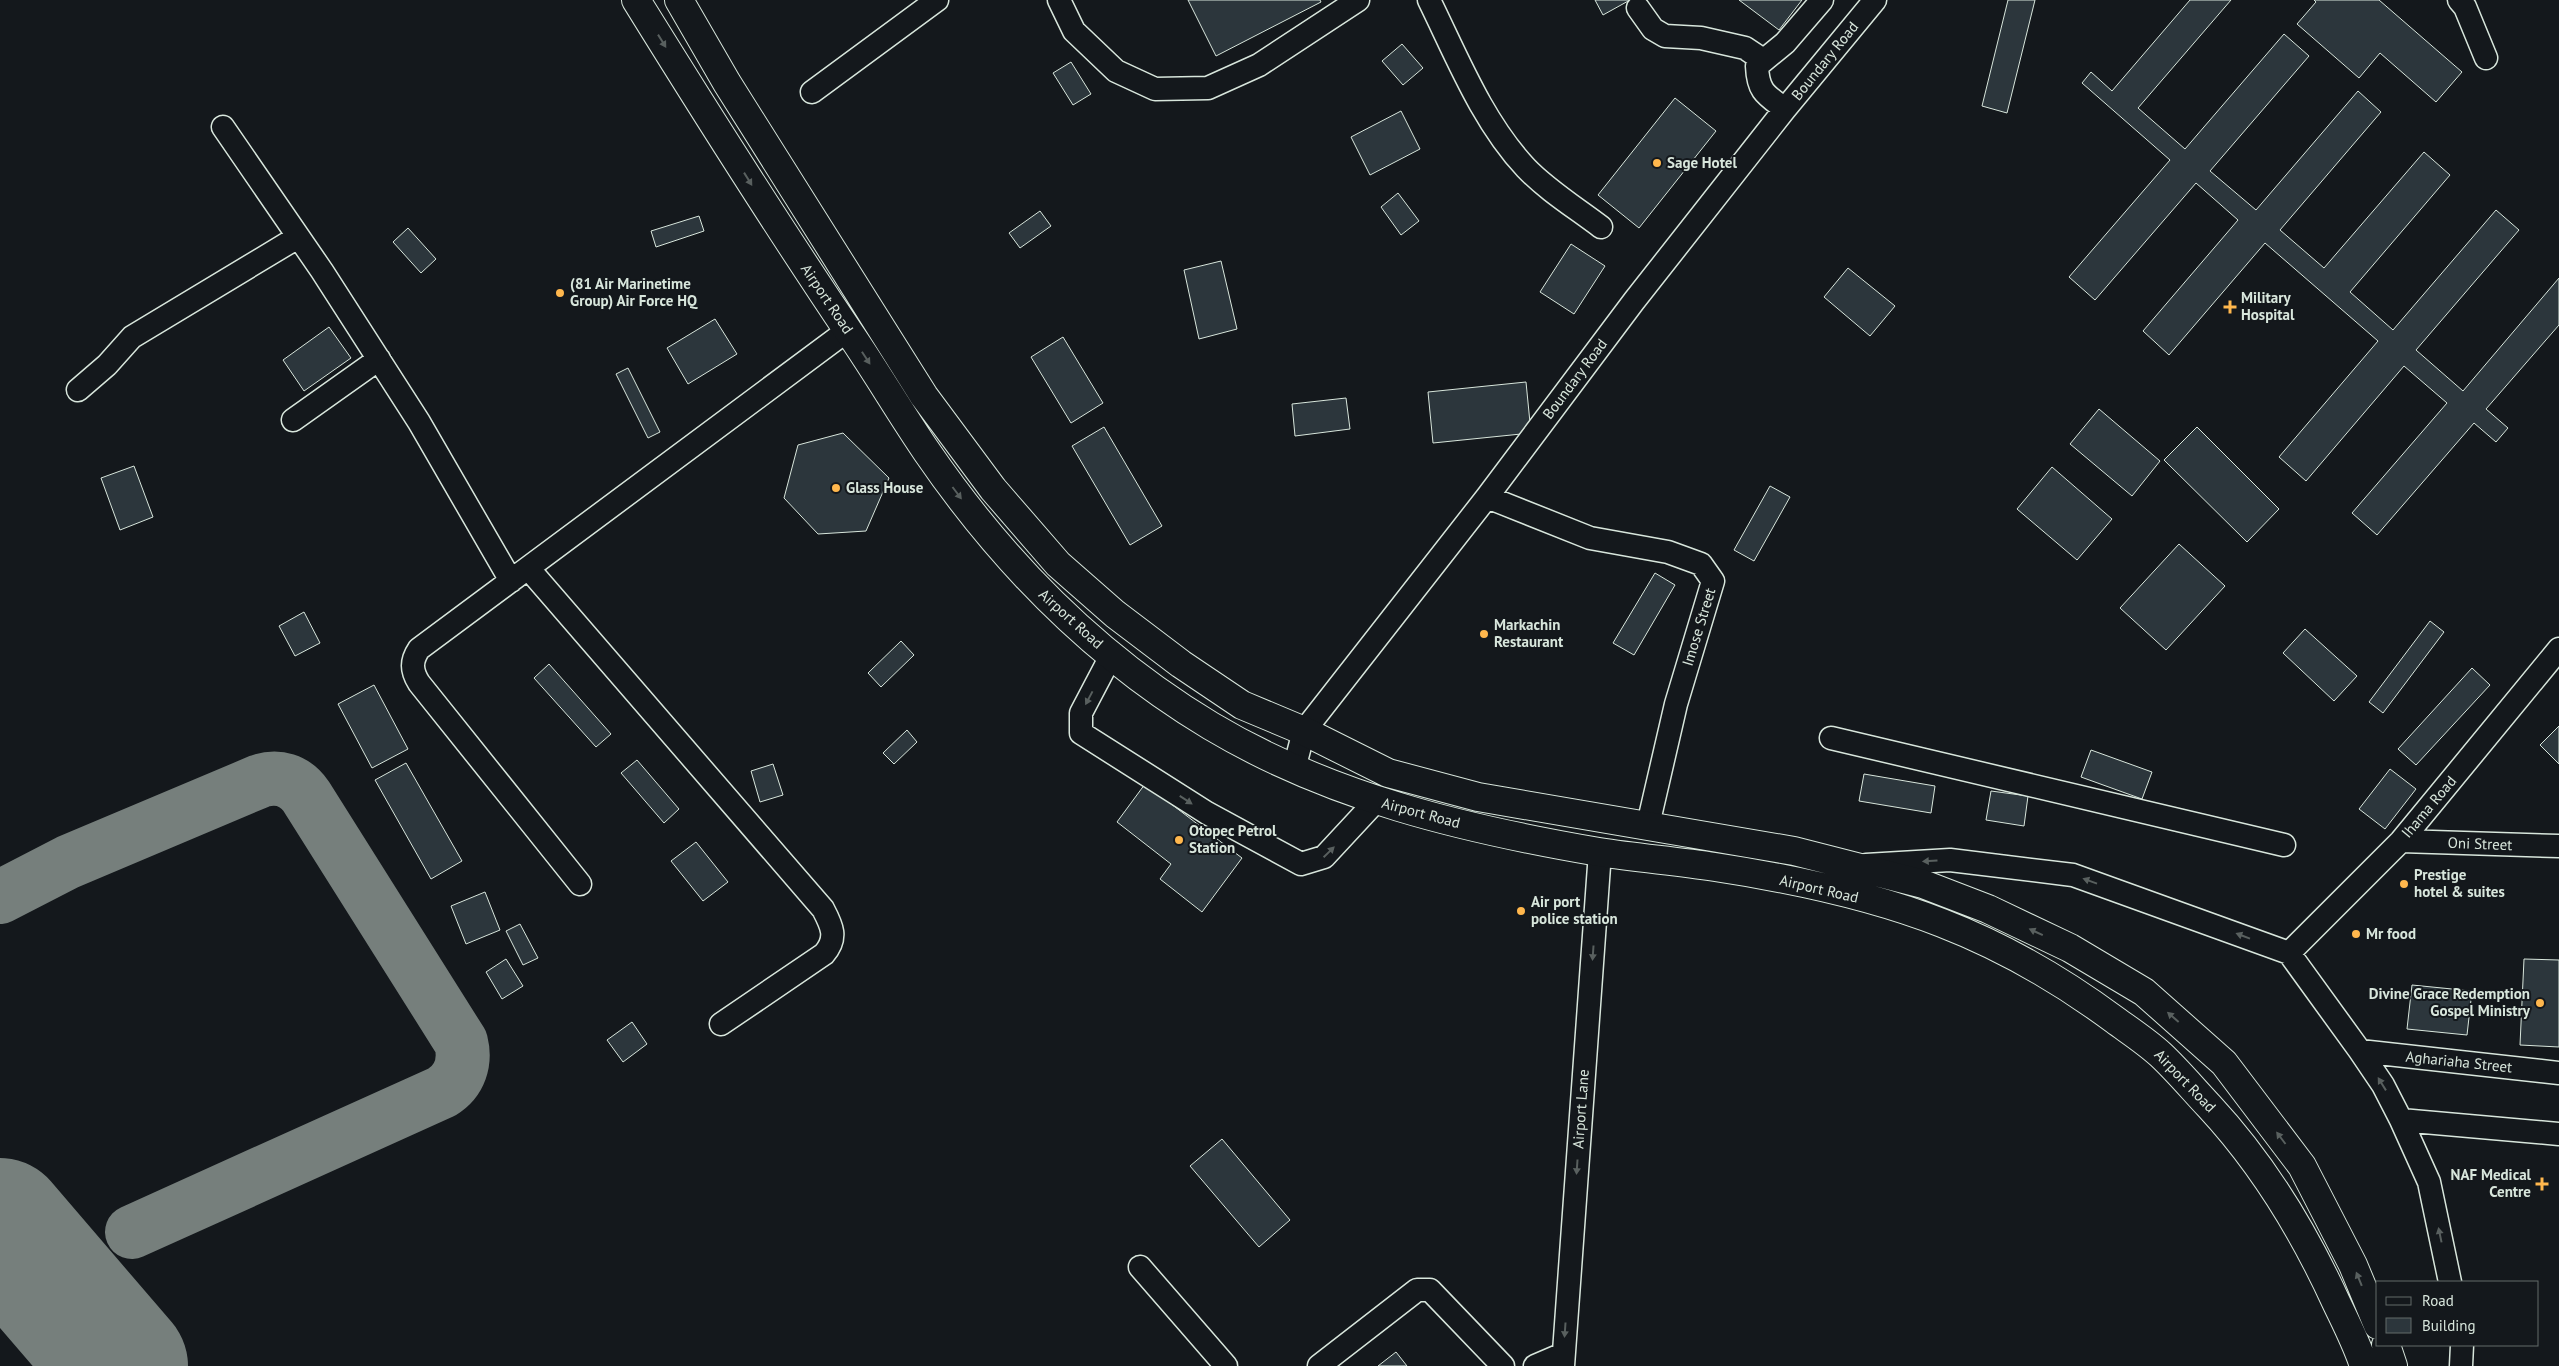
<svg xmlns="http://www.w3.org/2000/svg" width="2559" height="1366" viewBox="0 0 2559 1366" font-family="'PT Sans',sans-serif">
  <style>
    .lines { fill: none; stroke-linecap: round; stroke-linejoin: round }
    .taxiway { stroke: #767f7c; stroke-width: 54 }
    .runway { stroke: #767f7c; stroke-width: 134 }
    .building { fill: #2c363c; stroke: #d8e6dc }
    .minor-casing { stroke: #d8e6dc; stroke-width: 25 }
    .major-casing { stroke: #d8e6dc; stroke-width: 30 }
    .minor { stroke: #14181c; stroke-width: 22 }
    .major { stroke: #14181c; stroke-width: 28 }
    .oneway { fill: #59605f }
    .poi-dot { fill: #ffb74d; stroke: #14181c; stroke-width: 2 }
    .labels { text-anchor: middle; stroke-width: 4; stroke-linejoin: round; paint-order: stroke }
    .street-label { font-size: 15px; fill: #d8e6dc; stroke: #14181c }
    .poi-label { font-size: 15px; font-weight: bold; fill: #d8e6dc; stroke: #14181c; text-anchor: start }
  </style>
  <rect width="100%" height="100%" fill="#14181c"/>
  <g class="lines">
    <path class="taxiway" d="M0,897L68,862L260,781C278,775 295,780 306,796L461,1042C466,1062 460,1081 442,1092L132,1232"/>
    <path class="runway" d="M0,1225L121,1366"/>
  </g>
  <path class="building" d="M1188,0H1320L1321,2L1216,56Z
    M1595,0H1630L1603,15Z
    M1739,0H1802L1779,30Z
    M2008,0H2035L2007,113L1982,106Z
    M2190,0H2231L2138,108L2185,149L2284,34L2309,56L2210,171L2256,210L2358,91L2381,112L2280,230L2324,268L2424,152L2450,175L2350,292L2393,330L2496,210L2519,230L2416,350L2463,391L2559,278V325L2486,409L2508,428L2496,442L2474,423L2377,535L2352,513L2447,403L2404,366L2306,481L2279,457L2378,341L2265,243L2169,355L2143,331L2238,220L2196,183L2095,300L2069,277L2170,160L2082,83L2091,72L2112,91Z
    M2314,0H2379L2462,72L2436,102L2380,53L2359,78L2297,24L2316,2Z
    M1402,44L1423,68L1403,85L1382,61Z
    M1071,62L1091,94L1073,105L1053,73Z
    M1675,98L1716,131L1639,228L1598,195Z
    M1401,111L1420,149L1370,175L1351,137Z
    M1398,193L1419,221L1401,235L1381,207Z
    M1040,211L1051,226L1020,248L1009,233Z
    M699,216L704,231L656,247L651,231Z
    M408,228L436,259L421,273L393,242Z
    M1571,244L1605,266L1574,314L1540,292Z
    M1221,261L1237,329L1199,339L1184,270Z
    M1848,268L1895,306L1870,336L1824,297Z
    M715,319L737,354L688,384L667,348Z
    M329,327L351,358L304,391L283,360Z
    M1063,337L1103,403L1071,423L1031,357Z
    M628,368L660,432L648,438L616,374Z
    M1526,382L1531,433L1433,443L1428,392Z
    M1346,398L1350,429L1295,436L1292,404Z
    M2099,409L2160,461L2132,496L2070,444Z
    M1104,427L1162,526L1130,545L1072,446Z
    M2197,427L2279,509L2247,542L2164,460Z
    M843,433L889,478L866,531L818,534L784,498L798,445Z
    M134,466L153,517L120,530L101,478Z
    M2052,467L2112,519L2077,560L2017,509Z
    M1770,486L1790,497L1754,561L1734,550Z
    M2179,544L2225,586L2166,650L2120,608Z
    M1655,573L1675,585L1634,655L1613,643Z
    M304,612L320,643L295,656L279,626Z
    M2430,621L2444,632L2383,713L2369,702Z
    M2305,629L2357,676L2334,701L2283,653Z
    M901,641L914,655L881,687L868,673Z
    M549,664L611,734L596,747L534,678Z
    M2472,668L2490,685L2416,765L2398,749Z
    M374,685L408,749L372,768L338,704Z
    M2559,726V764L2540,745Z
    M907,730L917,742L894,764L883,753Z
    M2091,750L2152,772L2142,799L2081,777Z
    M637,760L679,809L664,823L621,773Z
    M406,763L462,861L431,879L375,780Z
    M773,764L783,795L760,802L751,771Z
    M2390,769L2416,789L2385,829L2359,809Z
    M1864,774L1935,786L1931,813L1859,801Z
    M1145,784L1242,858L1202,912L1160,879L1171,864L1117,822Z
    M1991,791L2028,796L2024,826L1986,820Z
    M696,842L728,882L703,901L671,861Z
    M485,892L500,930L466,944L451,906Z
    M520,924L538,958L523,965L506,931Z
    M506,959L523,986L502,999L486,972Z
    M2524,959L2559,960V1047L2520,1045Z
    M2412,985L2472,991L2467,1035L2407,1029Z
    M632,1022L647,1044L623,1062L607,1040Z
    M1222,1139L1290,1220L1259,1247L1190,1166Z
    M1396,1352L1407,1366H1378Z"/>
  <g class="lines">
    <defs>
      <path id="minor" d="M1059,0L1074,31L1116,71L1155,89L1208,88L1259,65L1358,0
        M1429,0C1457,57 1482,121 1526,168C1547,190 1576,208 1601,227
        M2459,0L2465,7L2486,58
        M1638,8L1653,29L1665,36L1701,38L1745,48L1763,60
        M812,92L937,0
        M1785,109C1766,95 1758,92 1757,66L1785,43L1822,0
        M223,127L322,271L419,422L511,581
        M78,390L107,365L132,337L298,237
        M293,420L379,359
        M1487,497L1590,538L1668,552L1701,564L1713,581L1676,704L1648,825
        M528,568L823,909C832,926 838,938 824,954L721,1024
        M1112,654L1081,713V733L1207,813L1301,864L1324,857L1376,801
        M1831,738L2284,845
        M1294,769L1304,731L1487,497L1634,301L1785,109L1875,0
        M2401,841L2559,846
        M1866,865L1950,860L2073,875L2289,953L2360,1051L2383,1085L2401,1120L2429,1182L2450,1282
        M580,884L419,683C411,670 411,661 419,649L848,330
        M2289,953L2401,841L2559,649
        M2360,1051L2559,1073
        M2401,1120L2559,1134
        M1140,1267L1226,1366
        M1319,1366L1417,1290H1430L1503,1366
        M1535,1366L1563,1354
        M1563,1366L1600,852
        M2461,1366L2462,1345"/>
      <path id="major" d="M636,0C706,113 777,225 851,335C877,373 901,414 927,452C1003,563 1096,657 1211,726C1330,797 1464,829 1599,852C1637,858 1676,861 1715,867C1788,878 1873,896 1942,923C2004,947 2061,980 2115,1020C2130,1031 2147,1042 2161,1055C2178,1071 2193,1089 2209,1106C2262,1163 2304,1232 2336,1302C2346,1323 2357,1344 2364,1366
        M679,0L727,83L924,396L993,489L1058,564L1115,614L1181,664L1242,705L1304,731L1388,773L1478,797L1794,851L1923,884L1988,909L2070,948L2144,992L2224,1063L2302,1166L2353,1265L2378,1325
        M2386,1345L2393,1366"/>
    </defs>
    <use href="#minor" class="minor-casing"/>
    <use href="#major" class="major-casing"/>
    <use href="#minor" class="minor"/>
    <use href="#major" class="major"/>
  </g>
  <defs><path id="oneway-solid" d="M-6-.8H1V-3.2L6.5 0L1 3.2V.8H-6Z" transform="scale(1.25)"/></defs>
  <g class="oneway">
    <use href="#oneway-solid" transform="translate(662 41) rotate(58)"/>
    <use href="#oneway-solid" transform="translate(748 179) rotate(58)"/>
    <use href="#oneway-solid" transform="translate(866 358) rotate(57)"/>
    <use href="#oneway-solid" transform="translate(957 493) rotate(53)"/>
    <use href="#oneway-solid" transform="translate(1089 698) rotate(118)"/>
    <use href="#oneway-solid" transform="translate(1186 800) rotate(33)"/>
    <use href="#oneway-solid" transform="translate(1329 852) rotate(-44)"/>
    <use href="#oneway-solid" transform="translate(1930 861) rotate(177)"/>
    <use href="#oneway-solid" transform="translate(2090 881) rotate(-160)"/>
    <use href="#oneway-solid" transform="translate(2036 932) rotate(-155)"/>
    <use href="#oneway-solid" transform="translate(2243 936) rotate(-159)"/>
    <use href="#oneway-solid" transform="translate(1593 953) rotate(94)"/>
    <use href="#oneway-solid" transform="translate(2173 1017) rotate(-139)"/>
    <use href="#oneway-solid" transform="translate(2382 1084) rotate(-122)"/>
    <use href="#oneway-solid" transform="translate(2281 1138) rotate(-127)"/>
    <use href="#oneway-solid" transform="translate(1577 1167) rotate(94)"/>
    <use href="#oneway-solid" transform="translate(2440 1235) rotate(-102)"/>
    <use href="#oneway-solid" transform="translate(2359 1279) rotate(-112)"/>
    <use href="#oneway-solid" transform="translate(1565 1330) rotate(94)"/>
  </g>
  <g class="poi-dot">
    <circle cx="1657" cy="163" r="5"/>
    <circle cx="560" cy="293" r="5"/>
    <path d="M2227.5 299.5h5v5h5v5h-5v5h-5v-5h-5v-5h5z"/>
    <circle cx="836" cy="488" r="5"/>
    <circle cx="1484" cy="634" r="5"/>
    <circle cx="1179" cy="840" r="5"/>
    <circle cx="2404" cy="884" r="5"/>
    <circle cx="1521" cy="911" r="5"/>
    <circle cx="2356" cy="934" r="5"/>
    <circle cx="2540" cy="1003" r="5"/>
    <path d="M2539.5 1176.5h5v5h5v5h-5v5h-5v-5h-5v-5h5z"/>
  </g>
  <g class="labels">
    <g class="street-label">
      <text transform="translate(1825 61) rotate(-51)" y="5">Boundary Road</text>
      <text transform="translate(827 299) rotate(56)" y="5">Airport Road</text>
      <text transform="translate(1575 379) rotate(-53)" y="5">Boundary Road</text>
      <text transform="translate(1071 619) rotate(42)" y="5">Airport Road</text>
      <text transform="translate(1699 627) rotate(-73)" y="5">Imose Street</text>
      <text transform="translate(2429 807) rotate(-50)" y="5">Ihama Road</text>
      <text transform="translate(1421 813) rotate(15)" y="5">Airport Road</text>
      <text transform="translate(2480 844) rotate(2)" y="5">Oni Street</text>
      <text transform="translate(1819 889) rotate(13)" y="5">Airport Road</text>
      <text transform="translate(2459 1062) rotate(6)" y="5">Aghariaha Street</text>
      <text transform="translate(2185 1081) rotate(46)" y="5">Airport Road</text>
      <text transform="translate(1581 1109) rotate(-86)" y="5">Airport Lane</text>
    </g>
    <g class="poi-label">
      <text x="1667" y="168">Sage Hotel</text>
      <text x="570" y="289">(81 Air Marinetime<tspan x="570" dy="17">Group) Air Force HQ</tspan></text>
      <text x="2241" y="303">Military<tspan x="2241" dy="17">Hospital</tspan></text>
      <text x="846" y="493">Glass House</text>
      <text x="1494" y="630">Markachin<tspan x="1494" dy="17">Restaurant</tspan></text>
      <text x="1189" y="836">Otopec Petrol<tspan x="1189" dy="17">Station</tspan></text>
      <text x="2414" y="880">Prestige<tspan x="2414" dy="17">hotel &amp; suites</tspan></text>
      <text x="1531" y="907">Air port<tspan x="1531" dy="17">police station</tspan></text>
      <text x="2366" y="939">Mr food</text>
      <text x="2530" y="999" text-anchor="end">Divine Grace Redemption<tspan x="2530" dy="17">Gospel Ministry</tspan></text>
      <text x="2531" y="1180" text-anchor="end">NAF Medical<tspan x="2531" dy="17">Centre</tspan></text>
    </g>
  </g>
  <rect x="2376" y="1281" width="162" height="65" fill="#14181c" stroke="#626a69"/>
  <rect x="2386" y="1297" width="25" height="8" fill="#14181c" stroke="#626a69"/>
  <text x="2422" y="1306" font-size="15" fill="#d8e6dc">Road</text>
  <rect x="2386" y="1318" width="25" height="15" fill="#2c363c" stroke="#626a69"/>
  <text x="2422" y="1331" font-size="15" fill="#d8e6dc">Building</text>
</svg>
